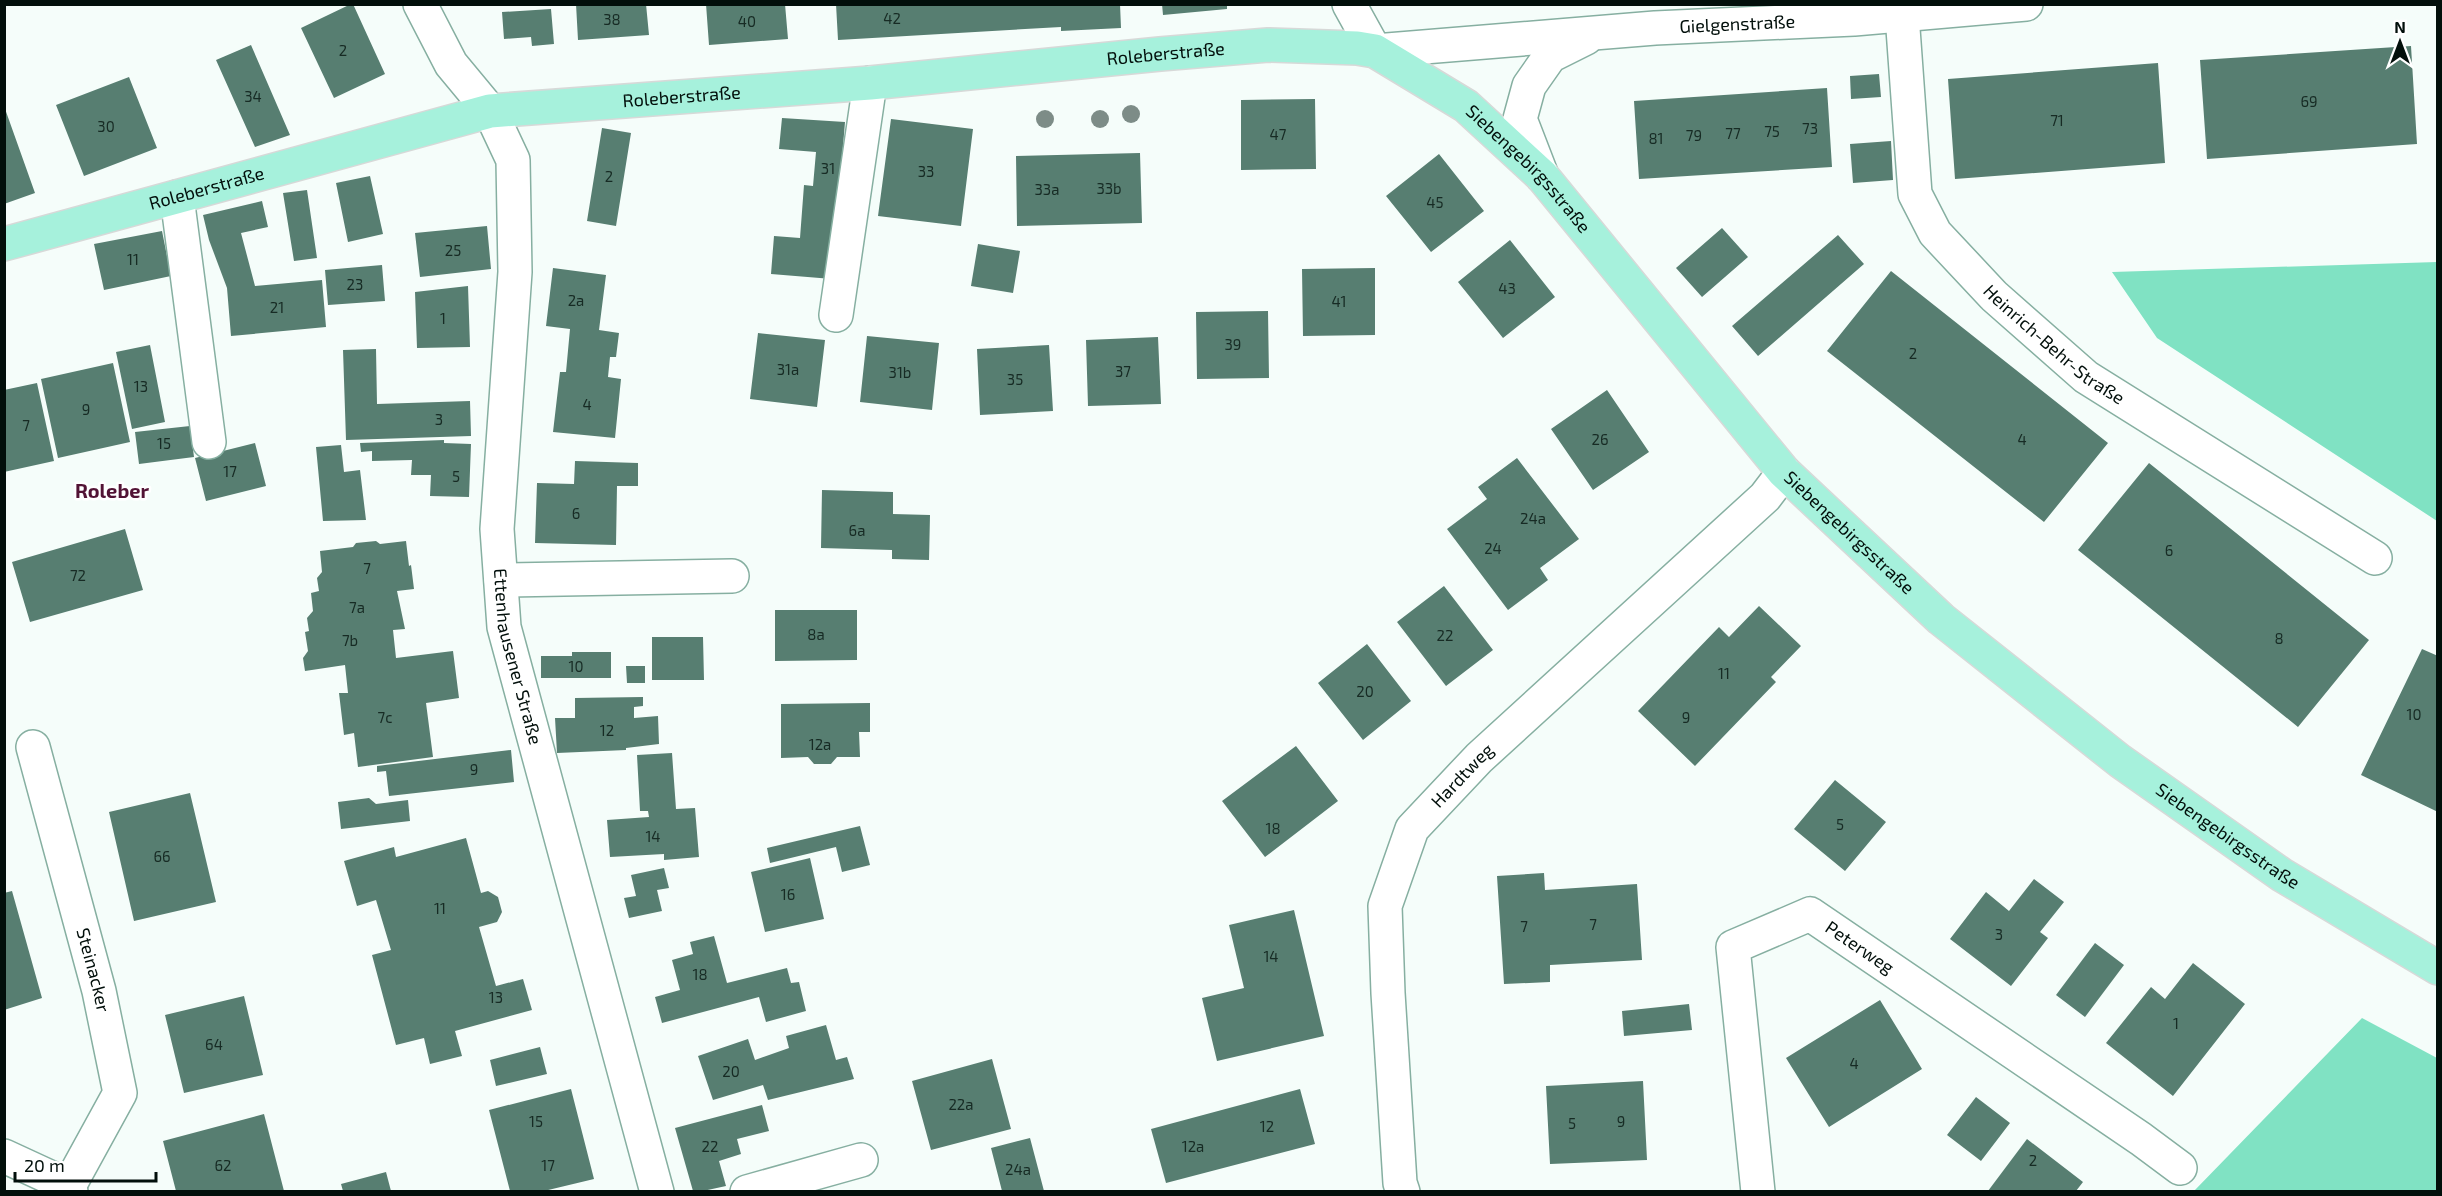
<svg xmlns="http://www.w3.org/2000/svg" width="2442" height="1196" viewBox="0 0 2442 1196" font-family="'Exo 2',sans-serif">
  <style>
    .green { fill: #80e2c3 }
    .building { fill: #577e71 }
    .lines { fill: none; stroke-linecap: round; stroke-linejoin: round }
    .minor-casing { stroke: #86afa1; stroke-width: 36 }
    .major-casing { stroke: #d7d9d8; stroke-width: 36 }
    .minor { stroke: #fff; stroke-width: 33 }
    .major { stroke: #a6f1dc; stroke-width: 33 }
    .tree { fill: #7d8c87 }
    .labels { text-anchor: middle; stroke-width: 5; stroke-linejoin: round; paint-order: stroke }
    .number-label { font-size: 15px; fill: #172b24 }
    .street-label { font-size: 18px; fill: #020f0b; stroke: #fff }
    .neighbourhood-label { font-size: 20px; font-weight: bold; fill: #521335; stroke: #fff }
  </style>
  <rect width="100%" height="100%" fill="#f5fdfa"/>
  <path class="green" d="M2437,262V521L2157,338L2112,272Z
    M2362,1018L2437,1058V1191H2194Z"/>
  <path class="building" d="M351,4H353L385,74L334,98L301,28Z
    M576,4H646L649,35L578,40Z
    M706,4H785L788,39L709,45Z
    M836,4H1120L1121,28L1061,31V27L838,40Z
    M1162,4H1227V9L1163,15Z
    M551,9L554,44L532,46L531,37L504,39L502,12Z
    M251,45L290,135L255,147L216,60Z
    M2411,46L2417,144L2207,159L2200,60Z
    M2158,63L2165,163L1955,179L1948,79Z
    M1879,74L1881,97L1851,99L1850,76Z
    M129,77L157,148L84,176L56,105Z
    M1827,88L1832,167L1639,179L1634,101Z
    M1315,99L1316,169L1241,170V100Z
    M4,106L35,193L4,204Z
    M782,118L845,122L832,279L771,274L774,236L800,238L804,185L813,186L816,152L779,149Z
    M891,119L973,129L961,226L878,216Z
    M602,128L631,133L616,226L587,221Z
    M1891,141L1893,180L1853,183L1850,144Z
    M1140,153L1142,223L1017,226L1016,156Z
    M1439,154L1484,211L1431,252L1386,196Z
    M370,176L383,234L348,242L336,183Z
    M307,190L317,258L294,261L283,193Z
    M262,201L268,227L241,233L255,286L322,280L326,327L231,336L227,288L209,240L203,215Z
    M487,226L491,269L420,277L415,233Z
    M1722,228L1748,257L1702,297L1676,268Z
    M162,231L171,276L104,290L94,244Z
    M1838,235L1864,264L1758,356L1732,326Z
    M1510,240L1555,297L1503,338L1458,282Z
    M978,244L1020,251L1013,293L971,286Z
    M382,265L385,301L328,305L325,270Z
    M553,268L606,275L599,330L619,333L616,357H610L608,377L621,379L615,438L553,432L560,372H566L570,329L546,326Z
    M1375,268V335L1303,336L1302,269Z
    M1891,271L2108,443L2044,522L1827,351Z
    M468,286L470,347L417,348L415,292Z
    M1268,311L1269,378L1197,379L1196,312Z
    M758,333L825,340L817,407L750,399Z
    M867,336L939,343L932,410L860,402Z
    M1158,337L1161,404L1088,406L1086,340Z
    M150,345L165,422L132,429L116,352Z
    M1049,345L1053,411L980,415L977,349Z
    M376,349L377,404L470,401L471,436L346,440L343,350Z
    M113,363L130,442L58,458L41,379Z
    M37,383L54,461L4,472V390Z
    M1607,390L1649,452L1593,490L1551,429Z
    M190,426L194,457L139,464L135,432Z
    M444,440V443L471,444L469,497L430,496L431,475H411L412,460L372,461V451L361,452L360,443Z
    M255,443L266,486L206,501L195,458Z
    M341,445L344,472L360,470L366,520L323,521L316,447Z
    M1517,458L1579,539L1540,568L1548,580L1508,610L1447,529L1487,499L1478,487Z
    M575,461L638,463V486H617L616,545L535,543L537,483L574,484Z
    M2149,463L2369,640L2298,727L2078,550Z
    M822,490L893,492V514L930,515L929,560L892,559V550L821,548Z
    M125,529L143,590L30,622L12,562Z
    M376,541L380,544L406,541L409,566L411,565L414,589L397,591L405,629L393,630L396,658L453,651L459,698L426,703L433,757L358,767L354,733L344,735L339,693H348L345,665L305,671L303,658L308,651L305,632L309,631L307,618L313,611L311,593L319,591L317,578L322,572L320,551L353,547L356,543Z
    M1444,586L1493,650L1446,686L1397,622Z
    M1759,606L1801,646L1771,677L1776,682L1695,766L1638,711L1719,627L1729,637Z
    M775,610H857V660L775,661Z
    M652,637H703L704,680H652Z
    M1367,644L1411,701L1363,740L1318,683Z
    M2422,649L2438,656V812L2361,775Z
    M572,652H611V678H541V656H572Z
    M626,666H645V683H627Z
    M643,697V706L634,707V718L658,716L659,744L626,748V750L557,753L555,718H575V698Z
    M870,703V732H859L860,757H837L831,764H814L808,757L781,758V704Z
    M1296,746L1338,801L1265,857L1222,801Z
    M511,750L514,782L389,796L386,771L377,772V766L385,765Z
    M672,753L676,809L695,808L699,857L664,860V854L610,857L607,820L649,817L648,811H640L637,755Z
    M1835,780L1886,822L1845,871L1794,829Z
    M190,793L216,902L134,921L109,812Z
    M369,798L376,804L408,800L410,821L341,829L338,802Z
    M860,826L870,865L842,872L836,847L770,863L767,848Z
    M466,838L481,893L488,891L498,897L502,912L497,922L479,927L496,986L523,979L532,1010L455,1031L462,1056L430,1064L424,1038L396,1045L372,955L391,950L376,900L357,906L344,861L394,847L396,857Z
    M810,858L824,919L765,932L751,872Z
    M664,868L669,888L657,890L662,911L629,918L624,898L636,896L631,875Z
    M1544,873L1545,890L1637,884L1642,960L1550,965V982L1504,984L1497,876Z
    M2034,879L2064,902L2040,932L2048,938L2011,986L1950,939L1986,892L2009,911Z
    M12,891L42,998L4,1010V893Z
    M1294,910L1324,1036L1217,1061L1202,998L1244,988L1229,925Z
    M714,936L727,983L787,968L791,983L799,982L806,1011L766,1022L759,997L662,1023L655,997L680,990L672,960L693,954L690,942Z
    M2095,943L2124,965L2085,1017L2056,995Z
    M2193,963L2245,1004L2173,1096L2106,1043L2151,987L2165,999Z
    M244,996L263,1075L184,1093L165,1015Z
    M1880,1000L1922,1069L1829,1127L1786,1058Z
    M1689,1004L1692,1030L1624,1036L1622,1011Z
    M826,1025L836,1060L847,1057L854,1079L768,1100L763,1085L713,1100L698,1056L748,1039L755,1060L789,1048L786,1036Z
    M540,1047L547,1074L496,1086L490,1060Z
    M992,1059L1011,1129L931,1150L912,1081Z
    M1643,1081L1647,1160L1550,1164L1546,1086Z
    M571,1089L594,1179L544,1191H510L489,1110Z
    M1300,1089L1315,1144L1166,1183L1151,1129Z
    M1976,1097L2010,1123L1981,1161L1947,1135Z
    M762,1105L769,1131L737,1139L741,1154L719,1161L726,1186L703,1191H693L675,1128Z
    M264,1114L284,1191H176L163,1141Z
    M1030,1138L1044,1191H1002L991,1148Z
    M2027,1139L2083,1182L2076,1191H1988Z
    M386,1172L391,1191H343L341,1184Z"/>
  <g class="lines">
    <defs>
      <g id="minor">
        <path id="s1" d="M420,4L451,64L490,111L513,160L515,272L497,529L504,627L657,1192"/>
        <path id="s2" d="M1349,4L1375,51L1655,28L1854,19L2026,4"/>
        <path id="s3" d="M1902,15L1915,194L1935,233L1994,296L2086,377L2375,558"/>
        <path d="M1542,176L1520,119L1529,86L1550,56L1586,38"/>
        <path d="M177,197L209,442"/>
        <path d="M836,315L870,83"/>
        <path d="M501,580L732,576"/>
        <path id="s4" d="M33,747L99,991L120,1093L69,1186"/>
        <path d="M4,1156L69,1186L71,1192"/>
        <path d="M747,1192L861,1160"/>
        <path id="s5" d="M1403,1192L1400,1183L1388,993L1385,906L1412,829L1479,758L1765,497L1784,472"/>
        <path id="s6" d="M1758,1192L1733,947L1810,914L2141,1139L2180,1168"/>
      </g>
      <g id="major">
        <path id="s7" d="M4,244L490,111L870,83L1160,54L1268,45L1357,48L1375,51L1466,106L1542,176L1784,472L1941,619L2120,761L2282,875L2438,968"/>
      </g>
    </defs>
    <use href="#minor" class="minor-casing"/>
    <use href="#major" class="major-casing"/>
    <use href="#minor" class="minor"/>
    <use href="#major" class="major"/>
  </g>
  <g class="tree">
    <circle cx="1131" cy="114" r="9"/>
    <circle cx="1045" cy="119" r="9"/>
    <circle cx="1100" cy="119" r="9"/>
  </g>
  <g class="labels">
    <g class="number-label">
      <text x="892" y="24">42</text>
      <text x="612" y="25">38</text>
      <text x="747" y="27">40</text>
      <text x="343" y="56">2</text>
      <text x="253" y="102">34</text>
      <text x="2309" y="107">69</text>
      <text x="2057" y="126">71</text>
      <text x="106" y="132">30</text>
      <text x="1810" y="134">73</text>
      <text x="1772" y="137">75</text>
      <text x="1733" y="139">77</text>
      <text x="1278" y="140">47</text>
      <text x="1694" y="141">79</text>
      <text x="1656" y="144">81</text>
      <text x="828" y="174">31</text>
      <text x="926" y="177">33</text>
      <text x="609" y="182">2</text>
      <text x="1109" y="194">33b</text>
      <text x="1047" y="195">33a</text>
      <text x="1435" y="208">45</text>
      <text x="453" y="256">25</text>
      <text x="133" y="265">11</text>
      <text x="355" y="290">23</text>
      <text x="1507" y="294">43</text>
      <text x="576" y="306">2a</text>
      <text x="1339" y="307">41</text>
      <text x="277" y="313">21</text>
      <text x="443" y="324">1</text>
      <text x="1233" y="350">39</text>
      <text x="1913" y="359">2</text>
      <text x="788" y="375">31a</text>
      <text x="1123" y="377">37</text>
      <text x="900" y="378">31b</text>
      <text x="1015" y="385">35</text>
      <text x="141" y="392">13</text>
      <text x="587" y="410">4</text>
      <text x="86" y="415">9</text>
      <text x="439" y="425">3</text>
      <text x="26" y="431">7</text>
      <text x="1600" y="445">26</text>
      <text x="2022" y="445">4</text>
      <text x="164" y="449">15</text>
      <text x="230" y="477">17</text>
      <text x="456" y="482">5</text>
      <text x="576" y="519">6</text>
      <text x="1533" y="524">24a</text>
      <text x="857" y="536">6a</text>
      <text x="1493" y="554">24</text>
      <text x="2169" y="556">6</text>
      <text x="367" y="574">7</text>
      <text x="78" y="581">72</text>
      <text x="357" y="613">7a</text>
      <text x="816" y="640">8a</text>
      <text x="1445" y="641">22</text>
      <text x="2279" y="644">8</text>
      <text x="350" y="646">7b</text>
      <text x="576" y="672">10</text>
      <text x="1724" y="679">11</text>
      <text x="1365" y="697">20</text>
      <text x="2414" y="720">10</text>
      <text x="385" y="723">7c</text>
      <text x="1686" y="723">9</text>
      <text x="607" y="736">12</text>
      <text x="820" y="750">12a</text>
      <text x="474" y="775">9</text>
      <text x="1840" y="830">5</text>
      <text x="1273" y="834">18</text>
      <text x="653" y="842">14</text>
      <text x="162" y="862">66</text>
      <text x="788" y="900">16</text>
      <text x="440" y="914">11</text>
      <text x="1593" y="930">7</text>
      <text x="1524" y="932">7</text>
      <text x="1999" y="940">3</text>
      <text x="1271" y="962">14</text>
      <text x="700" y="980">18</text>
      <text x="496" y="1003">13</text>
      <text x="2176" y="1029">1</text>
      <text x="214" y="1050">64</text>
      <text x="1854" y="1069">4</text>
      <text x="731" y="1077">20</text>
      <text x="961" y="1110">22a</text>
      <text x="536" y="1127">15</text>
      <text x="1621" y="1127">9</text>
      <text x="1572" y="1129">5</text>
      <text x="1267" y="1132">12</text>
      <text x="710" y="1152">22</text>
      <text x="1193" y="1152">12a</text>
      <text x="2033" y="1166">2</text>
      <text x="223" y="1171">62</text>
      <text x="548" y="1171">17</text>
      <text x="1018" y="1175">24a</text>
    </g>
    <g class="street-label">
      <text dy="6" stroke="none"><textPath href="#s2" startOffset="417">Gielgenstraße</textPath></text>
      <text dy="6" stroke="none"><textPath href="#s7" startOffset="1182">Roleberstraße</textPath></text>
      <text dy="6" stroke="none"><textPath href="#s7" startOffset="696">Roleberstraße</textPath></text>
      <text dy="6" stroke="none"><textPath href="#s7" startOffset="1587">Siebengebirgsstraße</textPath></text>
      <text dy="6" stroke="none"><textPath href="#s7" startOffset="210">Roleberstraße</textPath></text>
      <text dy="6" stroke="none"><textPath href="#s3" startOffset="387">Heinrich-Behr-Straße</textPath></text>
      <text dy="6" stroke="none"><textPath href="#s7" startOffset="2073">Siebengebirgsstraße</textPath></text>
      <text dy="6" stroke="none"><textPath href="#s1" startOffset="682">Ettenhausener Straße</textPath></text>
      <text dy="6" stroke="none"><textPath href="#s5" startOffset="442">Hardtweg</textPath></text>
      <text dy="6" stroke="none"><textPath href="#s7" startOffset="2559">Siebengebirgsstraße</textPath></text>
      <text dy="6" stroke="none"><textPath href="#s6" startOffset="390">Peterweg</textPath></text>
      <text dy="6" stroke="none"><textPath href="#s4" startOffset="231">Steinacker</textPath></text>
    </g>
    <g class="neighbourhood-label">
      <text x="112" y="498">Roleber</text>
    </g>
  </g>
  <rect width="2442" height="1196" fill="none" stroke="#020f0b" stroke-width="12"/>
  <g transform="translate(2400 42)" stroke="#ffffff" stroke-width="4.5" paint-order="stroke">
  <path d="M0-4.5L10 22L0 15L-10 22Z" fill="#020f0b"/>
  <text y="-9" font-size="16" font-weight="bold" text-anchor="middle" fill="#020f0b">N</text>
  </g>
  <path d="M15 1172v9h141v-9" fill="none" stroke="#020f0b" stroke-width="3"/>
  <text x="24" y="1172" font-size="18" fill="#020f0b" stroke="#ffffff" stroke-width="4.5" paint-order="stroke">20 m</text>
</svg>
